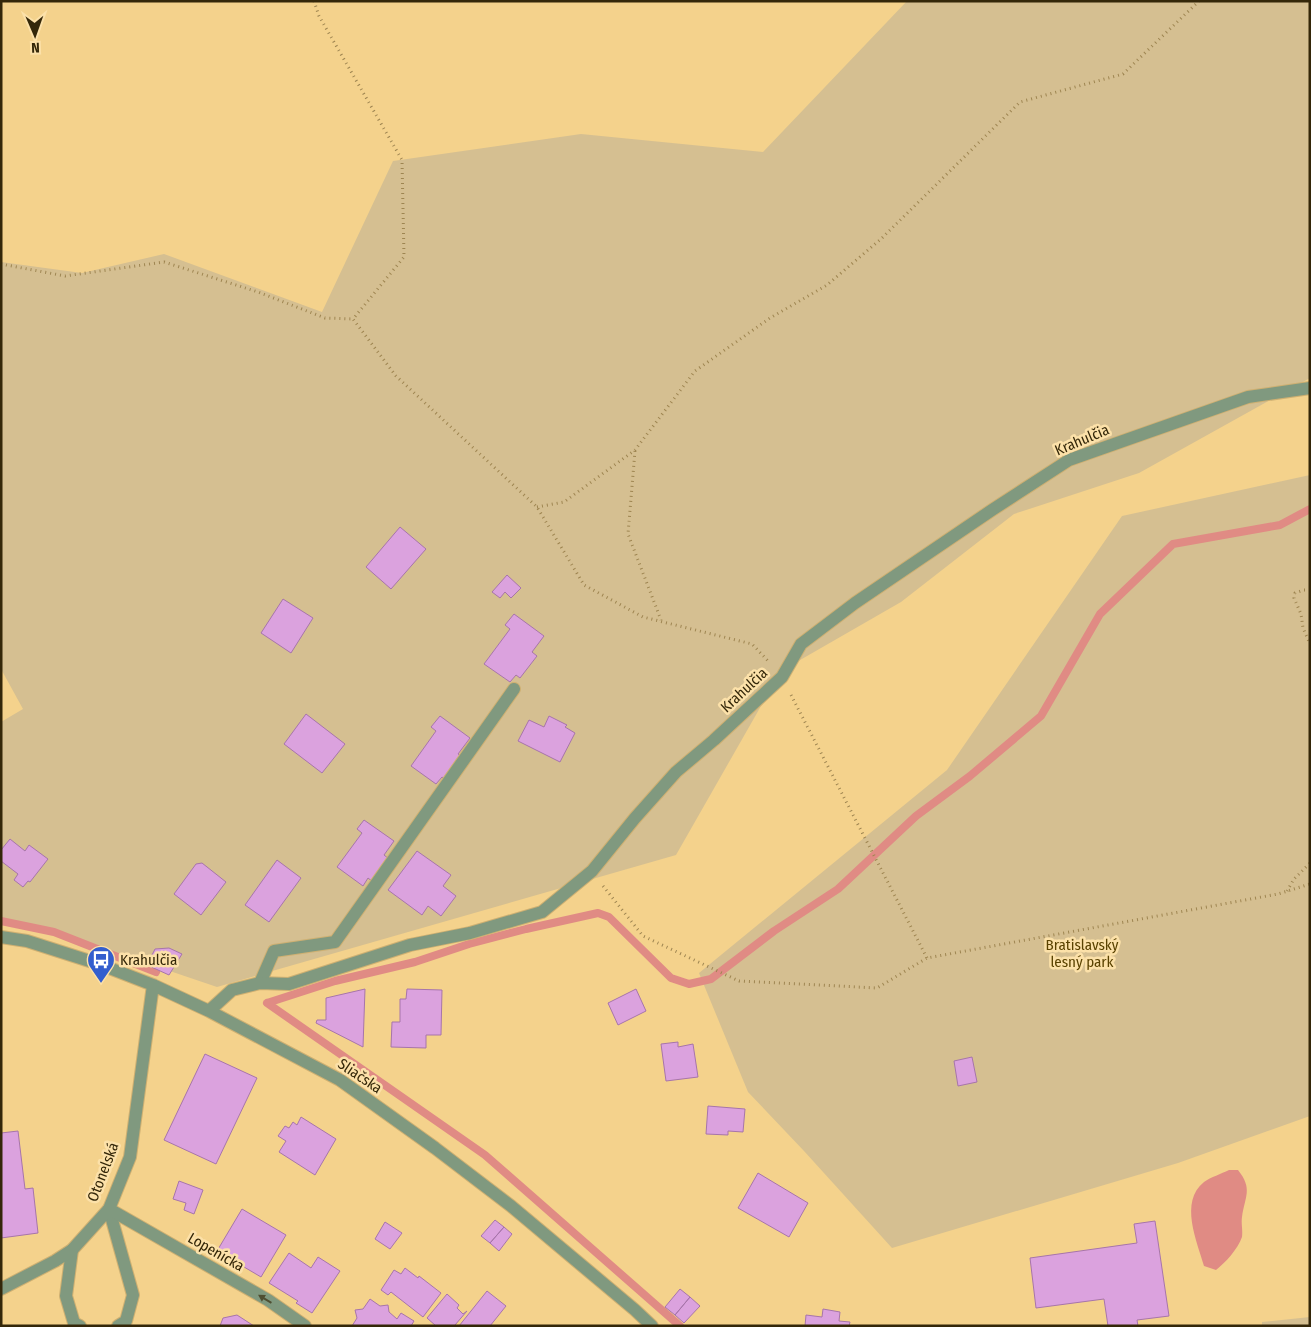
<svg xmlns="http://www.w3.org/2000/svg" width="1311" height="1327" viewBox="0 0 1311 1327" font-family="'Fira Sans Condensed',sans-serif">
  <style>
    .green { fill: #d5bf91 }
    .water { fill: #e08b84 }
    .lines { fill: none; stroke-linecap: round; stroke-linejoin: round }
    .stream { stroke: #e08b84; stroke-width: 8 }
    .building { fill: #dba2de; stroke: #a775aa }
    .lane-casing { stroke: #ceb072; stroke-width: 14 }
    .street-casing { stroke: #ceb072; stroke-width: 14 }
    .path { stroke: #9e8551; stroke-width: 3; stroke-dasharray: 1 4; stroke-linecap: butt }
    .lane { stroke: #80997f; stroke-width: 12 }
    .street { stroke: #80997f; stroke-width: 12 }
    .oneway { fill: #4f4f32 }
    .labels { text-anchor: middle; stroke-width: 5; stroke-linejoin: round; paint-order: stroke }
    .street-label { font-size: 15px; fill: #342709; stroke: #fce1a9 }
    .park-label { font-size: 15px; fill: #5a4201; stroke: #fce1a9 }
    .poi-label { font-size: 15px; fill: #342709; stroke: #fce1a9; text-anchor: start }
  </style>
  <rect width="100%" height="100%" fill="#f4d28c"/>
  <path class="green" d="M907,1H1310V378L1139,473L1014,514L901,602L781,671L676,855L217,987L46,929L1,922V722L23,709L1,669V262L82,273L164,254L322,312L393,161L581,134L763,152Z
    M1310,475V1116L1178,1163L892,1248L804,1151L748,1092L699,973L947,770L1122,516Z
    M1310,1317V1326H1262V1322Z"/>
  <path class="water" d="M1229,1170H1238C1253,1189 1245,1196 1242,1217C1241,1223 1243,1231 1242,1237C1238,1249 1225,1263 1216,1270L1204,1266C1197,1241 1179,1202 1204,1182C1211,1177 1221,1174 1229,1170Z"/>
  <g class="lines">
    <path class="stream" d="M1,921L54,932L156,972
      M267,1003L335,981L415,962L469,944L526,929L598,913L609,917L671,978L689,984L711,979L774,931L838,889L916,816L970,776L1041,716L1100,614L1173,544L1280,525L1310,509
      M267,1003L485,1155L680,1326"/>
  </g>
  <path class="building" d="M400,527L426,549L391,589L366,567Z
    M507,575L521,588L511,598L505,592L500,598L492,592Z
    M283,599L313,618L291,653L261,633Z
    M514,614L544,636L532,652L537,656L520,678L516,675L510,682L484,664L510,629L505,625Z
    M306,714L345,744L322,773L284,744Z
    M440,716L470,738L458,754L463,757L446,780L442,777L436,784L411,766L436,731L431,727Z
    M549,716L567,725L565,727L575,733L560,762L518,741L529,720L544,727Z
    M364,820L394,841L384,855L389,859L373,882L368,878L363,886L337,867L362,833L357,829Z
    M10,839L25,851L29,845L48,859L30,882L28,881L23,887L14,880L18,874L1,861V850Z
    M417,851L451,875L443,886L456,896L441,916L428,906L422,915L388,890Z
    M277,860L301,878L269,922L245,905Z
    M202,863L226,882L201,915L174,894L196,864Z
    M169,948L182,954L169,975L147,965L155,949Z
    M365,989L363,1047L316,1023L317,1020H326V998Z
    M407,989L442,990L441,1035H426V1048L391,1047L392,1022H400V999H406Z
    M636,989L646,1011L618,1025L608,1003Z
    M678,1042V1047L693,1044L698,1077L666,1081L661,1044Z
    M205,1054L257,1078L216,1164L164,1140Z
    M972,1057L977,1082L958,1086L954,1061Z
    M708,1106L745,1109L743,1132L728,1131V1135L706,1134Z
    M301,1117L336,1139L315,1175L279,1152L286,1141L278,1136L285,1126L289,1128L293,1122L297,1125Z
    M18,1131L25,1189L33,1188L38,1233L1,1238V1133Z
    M758,1173L808,1203L789,1237L738,1208Z
    M179,1181L203,1190L194,1214L184,1210L186,1203L173,1199Z
    M242,1209L286,1235L261,1277L217,1251Z
    M495,1220L504,1227L490,1243L481,1236Z
    M1155,1221L1169,1316L1137,1320L1138,1326H1108L1104,1299L1036,1308L1030,1258L1137,1243L1134,1224Z
    M385,1222L402,1233L390,1249L375,1239Z
    M504,1227L512,1234L499,1251L490,1243Z
    M289,1253L311,1268L318,1257L340,1271L312,1313L296,1303L298,1301L269,1283Z
    M405,1268L418,1278L419,1276L441,1293L423,1317L391,1292L388,1295L381,1290L394,1270L401,1274Z
    M680,1289L690,1297L675,1315L665,1307Z
    M487,1291L506,1306L490,1326H459Z
    M447,1294L459,1305L457,1308L463,1314L467,1311L455,1325L457,1326H436L427,1318Z
    M690,1297L700,1306L684,1323L675,1315Z
    M370,1299L380,1306L388,1305L389,1312L397,1319L401,1313L414,1321L411,1326H352L357,1318L355,1310L363,1309Z
    M823,1309L840,1312L839,1321L850,1322L849,1326H805L806,1315L822,1317Z
    M237,1315L254,1326H220L223,1318Z"/>
  <g class="lines">
    <defs>
      <path id="lane" d="M260,983L274,951L335,942L514,689
        M109,1209L133,1295L126,1321L118,1326
        M72,1250L66,1296L74,1323L80,1326"/>
      <path id="street" d="M1,937L27,941L99,964L153,985L209,1011L340,1080L435,1148L511,1206L635,1310L652,1326
        M209,1011L232,990L260,983L289,984L410,945L470,933L542,912L592,871L635,818L676,772L714,740L782,677L801,644L855,603L992,510L1069,460L1248,397L1310,388
        M109,1209L268,1300L305,1326
        M1,1289L55,1261L72,1250L109,1209L130,1157L153,985"/>
    </defs>
    <use href="#lane" class="lane-casing"/>
    <use href="#street" class="street-casing"/>
    <path class="path" d="M314,1L319,16L402,160L404,257L353,319L396,376L537,507L584,585L643,617L752,644L770,663
      M1,264L65,276L164,262L258,292L325,318L353,319
      M635,451L628,534L661,620
      M537,507L564,502L635,450L695,371L770,318L827,285L881,239L1020,102L1123,74L1199,1
      M1310,590H1304L1295,593L1294,598L1301,614L1303,628L1310,644
      M791,695L927,958
      M603,886L643,936L739,981L877,988L927,958L1278,894L1310,884
      M1287,891L1294,879L1310,863"/>
    <use href="#lane" class="lane"/>
    <use href="#street" class="street"/>
  </g>
  <defs><path id="oneway-solid" d="M-6-.8H1V-3.2L6.5 0L1 3.2V.8H-6Z" transform="scale(1.25)"/></defs>
  <use class="oneway" href="#oneway-solid" transform="translate(265 1299) rotate(-149)"/>
  <defs>
    <symbol id="bus-pin" viewBox="-11 -11 22 30"><path d="M0 17L-7.5 6A9.5 9.5 0 1 1 7.5 6Z" fill="#335ece" stroke="#fce1a9"/><path d="M-5-6H5V4H4V6H2V4H-2V6H-4V4H-5ZM-3.5-4V0h7V-4ZM-3.5 1.2v1.5H-2V1.2ZM2 1.2v1.5H3.5V1.2Z" fill="#fff"/></symbol>
  </defs>
  <g fill-rule="evenodd">
    <use href="#bus-pin" x="85" y="944" width="32" height="43"/>
  </g>
  <g class="labels">
    <g class="street-label">
      <text transform="translate(1082 440) rotate(-23)" y="5">Krahulčia</text>
      <text transform="translate(744 690) rotate(-43)" y="5">Krahulčia</text>
      <text transform="translate(360 1076) rotate(34)" y="5">Sliačska</text>
      <text transform="translate(103 1172) rotate(-69)" y="5">Otonelská</text>
      <text transform="translate(216 1252) rotate(30)" y="5">Lopenícka</text>
    </g>
    <g class="park-label">
      <text x="1082" y="950">Bratislavský<tspan x="1082" dy="17">lesný park</tspan></text>
    </g>
    <g class="poi-label">
      <text x="120" y="965">Krahulčia</text>
    </g>
  </g>
  <rect width="1311" height="1327" fill="none" stroke="#342709" stroke-width="5"/>
  <g transform="translate(35 35) rotate(178)" stroke="#fce1a9" stroke-width="4" paint-order="stroke">
  <path d="M0-4L9 19L0 12L-9 19Z" fill="#342709"/>
  <text y="-8" font-size="14" font-weight="bold" text-anchor="middle" fill="#342709">N</text>
  </g>
</svg>
